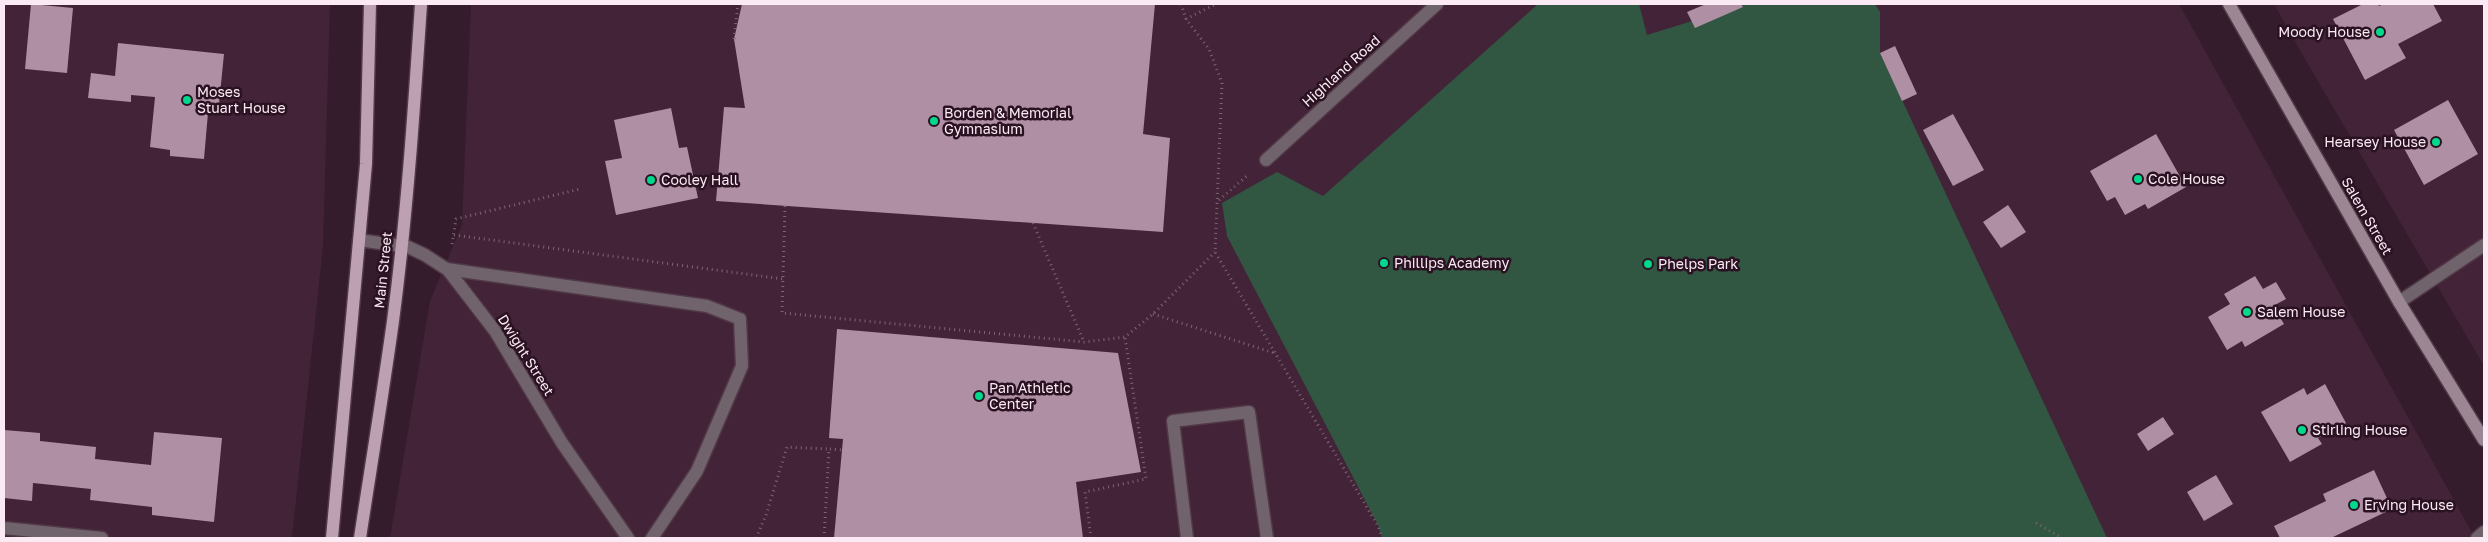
<svg xmlns="http://www.w3.org/2000/svg" width="2488" height="542" viewBox="0 0 2488 542" font-family="'Golos Text',sans-serif">
  <style>
    .built { fill: #422337 }
    .green { fill: #315742 }
    .building { fill: #af8fa3 }
    .lines { fill: none; stroke-linecap: round; stroke-linejoin: round }
    .lane-casing { stroke: #513948; stroke-width: 15 }
    .street-casing { stroke: #513948; stroke-width: 15 }
    .secondary-casing { stroke: #513948; stroke-width: 15 }
    .primary-casing { stroke: #513948; stroke-width: 15 }
    .path { stroke: #7d6775; stroke-width: 3; stroke-dasharray: 1 4; stroke-linecap: butt }
    .lane { stroke: #71636b; stroke-width: 12 }
    .street { stroke: #71636b; stroke-width: 12 }
    .secondary { stroke: #9c8693; stroke-width: 12 }
    .primary { stroke: #bda1b2; stroke-width: 12 }
    .poi-dot { fill: #00d98c; stroke: #2a1222; stroke-width: 2 }
    .labels { text-anchor: middle; stroke-width: 5; stroke-linejoin: round; paint-order: stroke }
    .poi-label { font-size: 14px; fill: #fbeaf4; stroke: #2a1222; text-anchor: start }
    .street-label { font-size: 14px; fill: #fbeaf4; stroke: #2a1222 }
  </style>
  <rect width="100%" height="100%" fill="#351c2c"/>
  <path class="built" d="M4,4H330L323,246L292,538H4Z
    M471,4H2179L2475,538H390L430,301L462,225Z
    M2274,4H2484V366L2298,47Z"/>
  <path class="green" d="M1538,4H1639L1647,35L1747,4H1875L1880,12V53L2107,538H1382L1378,525L1227,236L1222,203L1277,172L1323,196Z"/>
  <path class="building" d="M31,4L73,8L67,73L25,69Z
    M742,4H1155L1143,134L1170,138L1163,232L716,201L724,107L745,108L734,39Z
    M1706,4H1741L1743,7L1695,28L1687,12Z
    M2363,4H2378L2379,6L2383,4H2433L2442,21L2398,44L2406,58L2365,80L2333,19Z
    M118,43L224,54L218,114L208,113L204,159L170,156V150L150,147L155,97L131,95V102L88,98L91,73L115,76Z
    M1895,46L1917,94L1902,101L1880,53Z
    M2448,100L2478,154L2424,185L2394,130Z
    M671,108L679,148L687,147L698,198L616,215L605,161L622,158L614,120Z
    M1953,114L1984,170L1953,186L1923,130Z
    M2156,134L2186,187L2148,209L2145,204L2125,215L2115,197L2107,201L2090,171Z
    M2008,205L2026,232L2001,248L1983,222Z
    M2255,276L2263,289L2276,282L2286,299L2273,306L2284,324L2245,347L2242,341L2227,350L2208,317L2230,304L2224,294Z
    M837,329L1118,353L1141,472L1076,482L1083,538H834L843,439L829,438Z
    M2325,384L2346,423L2318,438L2322,444L2290,462L2261,412L2304,388L2307,395Z
    M2163,417L2174,434L2148,451L2137,434Z
    M4,430L40,433V441L96,447L95,459L151,465L154,432L222,438L214,522L152,515V507L90,500L91,489L33,483L32,501L4,498Z
    M2374,470L2392,509L2331,538H2280L2274,526L2326,501L2323,494Z
    M2216,475L2233,504L2204,521L2187,492Z"/>
  <g class="lines">
    <defs>
      <path id="lane" d="M1266,160L1437,4
        M447,269L707,306L740,319L742,366L697,471L652,538
        M4,528L102,538
        M1187,538L1173,421L1249,412L1267,538
        M2477,538L2484,532"/>
      <path id="street" d="M359,240L408,247L425,255L448,270L495,331L562,443L628,538
        M2399,302L2484,245"/>
      <path id="secondary" d="M2229,4L2399,302L2484,440"/>
      <path id="primary" d="M332,538L366,164L370,4
        M360,538C371,466 383,393 393,321C407,215 414,110 421,4"/>
    </defs>
    <use href="#lane" class="lane-casing"/>
    <use href="#street" class="street-casing"/>
    <use href="#secondary" class="secondary-casing"/>
    <use href="#primary" class="primary-casing"/>
    <path class="path" d="M1181,4L1186,19L1209,49L1222,83L1215,252L1378,526L1382,538
      M1186,19L1216,4
      M734,39L738,4
      M1219,200L1248,175
      M785,206L782,313L1084,342L1125,337L1153,314L1215,252
      M1033,223L1084,342
      M454,235L783,279
      M452,244L456,219L580,189
      M1153,314L1274,353
      M2036,523L2062,538
      M756,538L766,515L787,447L829,449
      M824,538L829,449L842,450
      M1091,538L1085,492L1146,479L1125,337"/>
    <use href="#lane" class="lane"/>
    <use href="#street" class="street"/>
    <use href="#secondary" class="secondary"/>
    <use href="#primary" class="primary"/>
  </g>
  <g class="poi-dot">
    <circle cx="2380" cy="32" r="5"/>
    <circle cx="187" cy="100" r="5"/>
    <circle cx="934" cy="121" r="5"/>
    <circle cx="2436" cy="142" r="5"/>
    <circle cx="2138" cy="179" r="5"/>
    <circle cx="651" cy="180" r="5"/>
    <circle cx="1384" cy="263" r="5"/>
    <circle cx="1648" cy="264" r="5"/>
    <circle cx="2247" cy="312" r="5"/>
    <circle cx="979" cy="396" r="5"/>
    <circle cx="2302" cy="430" r="5"/>
    <circle cx="2354" cy="505" r="5"/>
  </g>
  <g class="labels">
    <g class="poi-label">
      <text x="2370" y="37" text-anchor="end">Moody House</text>
      <text x="197" y="97">Moses<tspan x="197" dy="16">Stuart House</tspan></text>
      <text x="944" y="118">Borden &amp; Memorial<tspan x="944" dy="16">Gymnasium</tspan></text>
      <text x="2426" y="147" text-anchor="end">Hearsey House</text>
      <text x="2148" y="184">Cole House</text>
      <text x="661" y="185">Cooley Hall</text>
      <text x="1394" y="268">Phillips Academy</text>
      <text x="1658" y="269">Phelps Park</text>
      <text x="2257" y="317">Salem House</text>
      <text x="989" y="393">Pan Athletic<tspan x="989" dy="16">Center</tspan></text>
      <text x="2312" y="435">Stirling House</text>
      <text x="2364" y="510">Erving House</text>
    </g>
    <g class="street-label">
      <text transform="translate(1341 71) rotate(-42)" y="5">Highland Road</text>
      <text transform="translate(2367 216) rotate(60)" y="5">Salem Street</text>
      <text transform="translate(383 270) rotate(-84)" y="5">Main Street</text>
      <text transform="translate(526 355) rotate(58)" y="5">Dwight Street</text>
    </g>
  </g>
  <rect width="2488" height="542" fill="none" stroke="#fbeaf4" stroke-width="10"/>
</svg>
